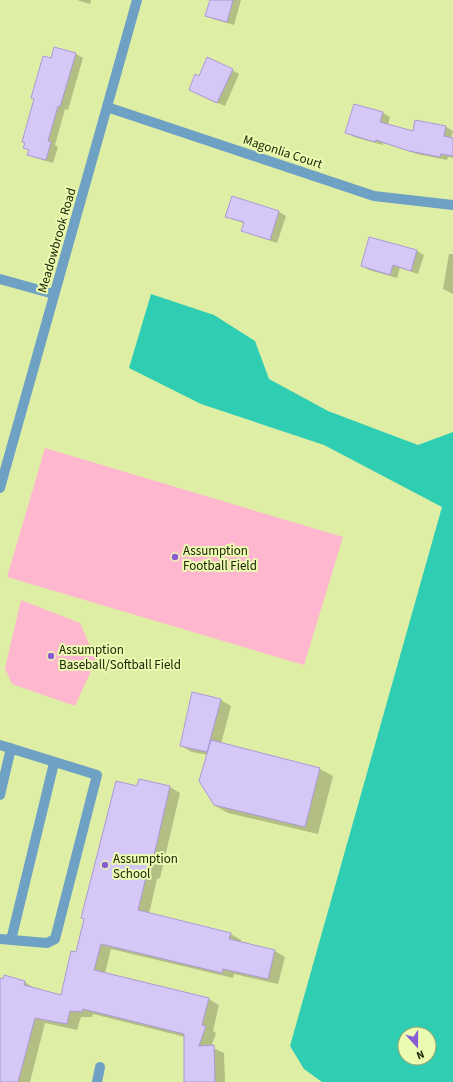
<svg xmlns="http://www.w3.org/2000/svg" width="453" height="1082" viewBox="0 0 453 1082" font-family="'Source Sans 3',sans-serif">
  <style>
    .green { fill: #feb7ce }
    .water { fill: #2fceb3; fill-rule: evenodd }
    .shadow { fill: #0003 }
    .building { fill: #d5c8f7; stroke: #ac98d9 }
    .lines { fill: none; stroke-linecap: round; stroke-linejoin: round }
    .minor { stroke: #6ea1c3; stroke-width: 10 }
    .poi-dot { fill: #895bd5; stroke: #ecfbb2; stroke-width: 1.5 }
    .labels { text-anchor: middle; stroke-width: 4; stroke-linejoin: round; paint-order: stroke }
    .street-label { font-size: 13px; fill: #202507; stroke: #ecfbb2 }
    .poi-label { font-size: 13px; fill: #202507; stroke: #ecfbb2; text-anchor: start }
  </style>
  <rect width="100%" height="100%" fill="#dfeea5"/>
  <path class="green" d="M45,448L343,537L304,665L7,577Z
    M21,600L80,623L96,660L75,706L12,684L5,668Z"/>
  <path class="water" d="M151,294L214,315L255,341L269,379L328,411L418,445L453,432V1082H322L304,1069L290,1046L442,507L324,445L201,404L129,368ZM405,1034H429V1058H405Z"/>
  <path class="shadow" d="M77,0H91L90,4Z
    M211,0H241L234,25L213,19L206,15Z
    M76,54L83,58L68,110L65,109L55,145L58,147L53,163L36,158L29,154L30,151L24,148L51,60Z
    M232,70L239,74L225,106L197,94L199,77Z
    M355,105L383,113L390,117L388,125L413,132L446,127L453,131L451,139H453V158L448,157L447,160L417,154L383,143V145L354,137L347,133Z
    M233,197L279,212L286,216L277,243L250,234L242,230L245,224L227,216Z
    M370,238L417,251L424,255L418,274L400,268L397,278L369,270L362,266Z
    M449,254H453V294L443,289Z
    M193,693L221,700L231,706L221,744L320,769L333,776L318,834L228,813L214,805L208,755L192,752L181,746Z
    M140,780L170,787L180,793L160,878L157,879L149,914L231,934L241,940L240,943L275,951L285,957L278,984L234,974L233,978L111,949L105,973L209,999L219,1005L213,1031L216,1033L211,1047L224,1053L225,1082H185V1037L93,1014L92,1017H81L77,1030L45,1023L30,1082H0V979L4,980L5,976L25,982L35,989L62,996Z"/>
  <path class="building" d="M210,0H233L227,22L205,16Z
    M54,47L76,53L60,107L58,106L48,141L51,142L46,160L27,155L29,150L23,148L25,143L22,142L34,99L31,98L43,56L51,58Z
    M207,57L233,69L217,103L189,90L195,74L199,76Z
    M354,104L383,112L380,122L413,131L415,120L446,126L444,136L453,138V156L441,154L440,157L409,151L376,140L375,142L345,133Z
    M232,196L279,211L270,240L241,231L244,222L225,217Z
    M369,237L417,250L411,271L393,265L390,275L361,266Z
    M192,692L221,699L207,752L180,746Z
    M211,740L320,768L305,827L214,805L199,781Z
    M139,779L170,786L150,873H147L138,910L231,933L229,939L275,950L268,979L223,969L222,973L101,944L94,970L209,998L202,1025L206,1026L199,1046L214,1045L215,1082H184V1034L83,1009L82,1012L70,1011L67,1024L35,1018L18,1082H0V978L3,979L4,975L25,981L24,985L61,995L71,951L76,952L84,919L81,918L116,781L137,786Z"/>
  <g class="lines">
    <path class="minor" d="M107,107L374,196L453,205
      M0,279L54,294
      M0,488L137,0
      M0,745L97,775L55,939L47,943L0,939
      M0,795L11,748
      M11,940L54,763
      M97,1082L100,1067"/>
  </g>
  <g class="poi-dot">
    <circle cx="175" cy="557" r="4"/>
    <circle cx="51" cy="656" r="4"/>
    <circle cx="105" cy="865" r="4"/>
  </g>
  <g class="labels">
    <g class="street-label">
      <text transform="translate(283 151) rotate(18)" y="5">Magonlia Court</text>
      <text transform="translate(56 240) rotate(-74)" y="5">Meadowbrook Road</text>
    </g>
    <g class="poi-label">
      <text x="183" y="555">Assumption<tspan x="183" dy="15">Football Field</tspan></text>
      <text x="59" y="654">Assumption<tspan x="59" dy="15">Baseball/Softball Field</tspan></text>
      <text x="113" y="863">Assumption<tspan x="113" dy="15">School</tspan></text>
    </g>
  </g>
  <g transform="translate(417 1046) rotate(159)"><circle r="19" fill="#ecfbb2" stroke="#9aa56e"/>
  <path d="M0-3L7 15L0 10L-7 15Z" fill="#895bd5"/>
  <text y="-6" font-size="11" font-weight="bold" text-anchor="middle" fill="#202507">N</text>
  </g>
</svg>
